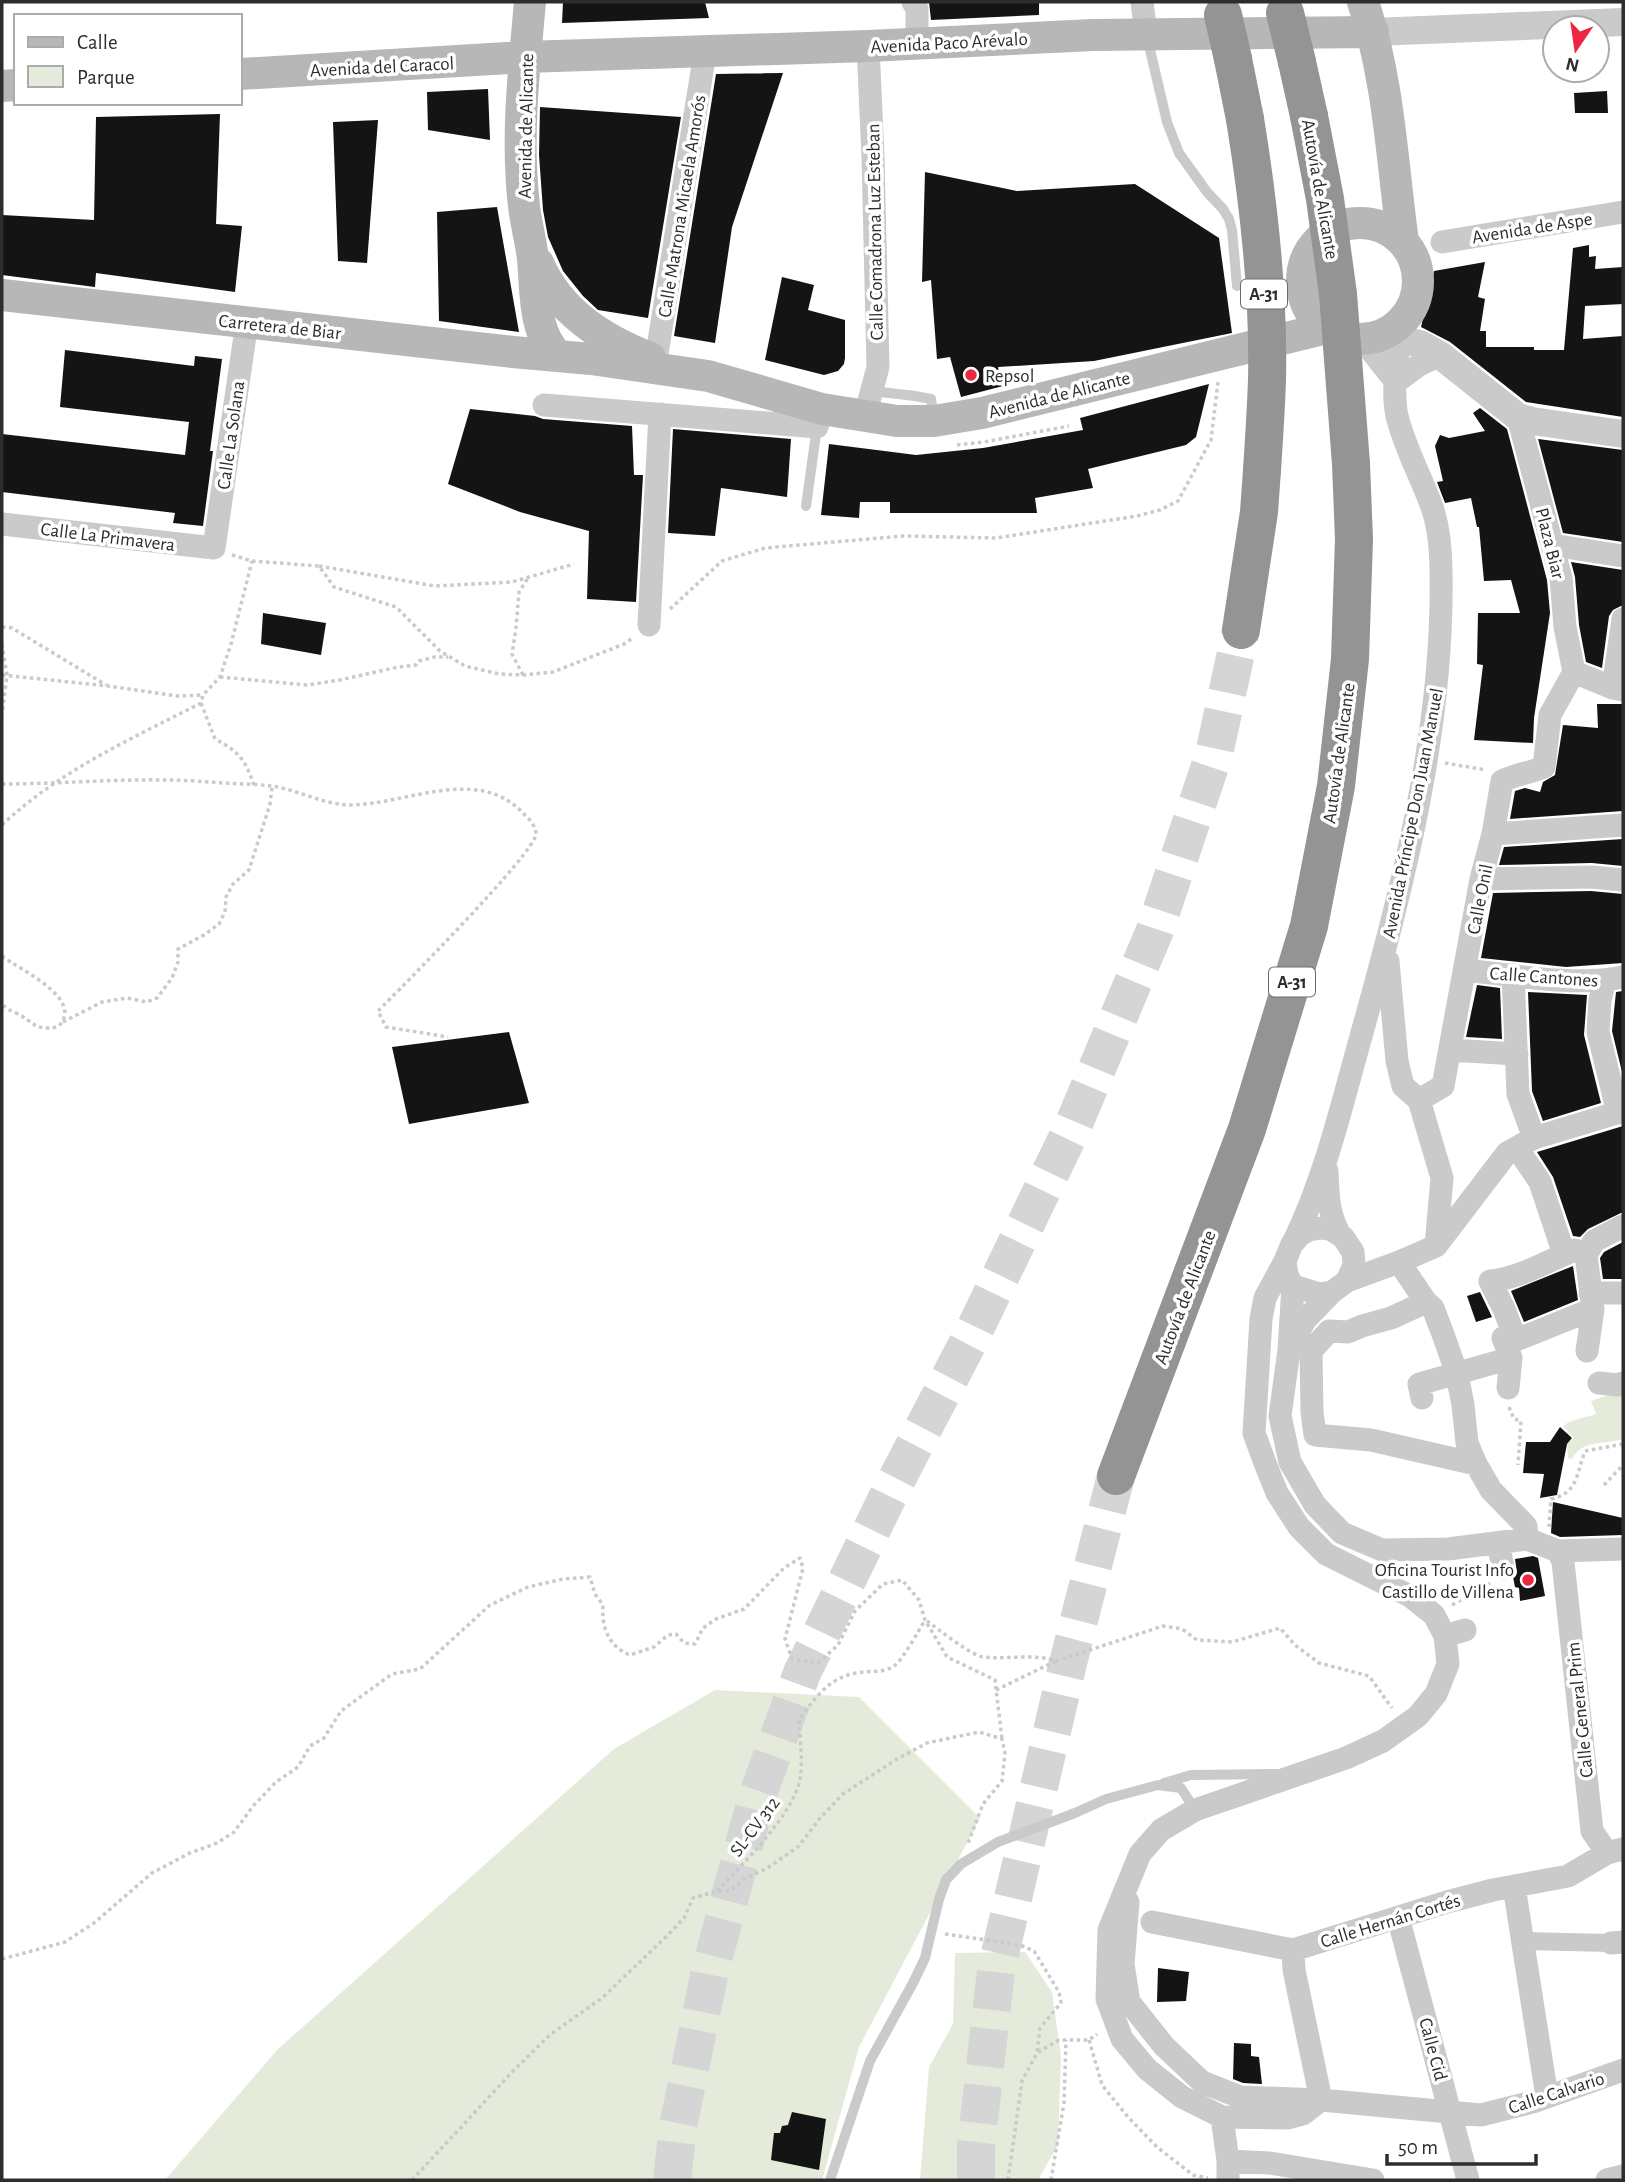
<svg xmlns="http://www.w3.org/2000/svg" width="1625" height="2182" viewBox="0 0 1625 2182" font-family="'Alegreya Sans',sans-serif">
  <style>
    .green { fill: #e4ebda }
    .building { fill: #141414 }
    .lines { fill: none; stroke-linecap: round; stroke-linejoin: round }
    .motorway-tunnel { stroke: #d5d5d5; stroke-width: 38; stroke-dasharray: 38 19; stroke-linecap: butt }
    .path { stroke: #cacaca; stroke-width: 3.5; stroke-dasharray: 3.5 3.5; stroke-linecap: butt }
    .service { stroke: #cacaca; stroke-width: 10 }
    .pedestrian { stroke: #cacaca; stroke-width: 18 }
    .minor { stroke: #cacaca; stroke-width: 23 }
    .tertiary { stroke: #cacaca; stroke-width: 28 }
    .secondary { stroke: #b7b7b7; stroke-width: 32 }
    .motorway { stroke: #949494; stroke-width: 38 }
    .motorway-bridge { stroke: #949494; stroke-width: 38 }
    .poi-dot { fill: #ec2742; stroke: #fff; stroke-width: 2.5 }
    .labels { text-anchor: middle; stroke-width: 7; stroke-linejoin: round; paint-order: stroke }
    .shield { fill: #fff; stroke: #6c6c6c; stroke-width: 2 }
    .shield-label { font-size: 18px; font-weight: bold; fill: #2d2d2d }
    .street-label { font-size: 19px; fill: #2d2d2d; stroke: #fff }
    .poi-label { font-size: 19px; fill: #2d2d2d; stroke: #fff; text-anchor: start }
  </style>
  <rect width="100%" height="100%" fill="#fff"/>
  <path class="green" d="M1623,1390V1439C1604,1445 1582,1439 1572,1459L1568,1458L1567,1444L1574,1438L1563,1426C1571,1419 1585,1418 1596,1414L1591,1401Z
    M715,1690L859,1697L980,1818L859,2047L822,2180H165L277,2050L614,1749Z
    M1025,1952L1052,1992L1061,2057L1058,2145L1038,2180H920L929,2067L953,2024L955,1953Z"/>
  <path class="building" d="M563,2H705L709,18L562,23Z
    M929,2H1039V15L931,20Z
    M783,73L732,227L715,343L674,336L716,74Z
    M488,89L490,140L428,130L427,92Z
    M1607,91L1608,113H1575L1574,93Z
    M540,107L681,117L648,318L598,310L583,296L563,271L548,237L543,210L539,155Z
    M220,114L216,224L242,226L235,292L96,273L95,287L2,275V215L94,220L96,117Z
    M378,120L367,263L338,261L333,122Z
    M925,172L1017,191L1135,184L1219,238L1232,333L1094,361L998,367L1003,386L961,397L950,357L937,359L931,280L922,282Z
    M497,207L519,332L439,321L437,212Z
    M1589,245V257L1596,256L1595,269L1623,267V304L1585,306L1583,339L1623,336V417L1526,402L1450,342L1421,327L1434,271L1485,262L1478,297L1485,299L1480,331H1486V347H1534V350H1564L1573,248Z
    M782,277L814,285L808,310L845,320V358L844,364L838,371L824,375L765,360Z
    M65,350L194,366L195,356L222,359L210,451H213L203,526L173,523L175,513L2,492V434L185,455L189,422L60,407Z
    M1209,384L1196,437L1186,445L1088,469L1093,488L1035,498L1037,513H890V502H860L859,518L821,515L829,444L916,455L983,448L1083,430L1080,418Z
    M1480,408L1507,429L1547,580L1550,613L1534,718L1533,743L1474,740L1483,665L1477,664L1478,613H1520L1511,580L1484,581L1479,527H1477L1471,498L1445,503L1437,482L1443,481L1435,446L1440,435L1449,438L1485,431L1473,413Z
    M470,409L535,416L543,419L632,426L634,475H643L636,602L587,599L589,531L520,512L448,484Z
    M673,429L791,439L787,497L721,488L715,536L668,533Z
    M1538,439L1623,450V542L1563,533Z
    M1571,562L1623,570V605L1613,610L1609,616L1602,668L1586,662L1579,625L1575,577Z
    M263,613L326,623L321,655L261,644Z
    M1597,704H1623V811L1510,819L1515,791L1525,788L1540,792L1543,782L1555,775L1563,725L1598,728Z
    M1623,839V866L1592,863L1499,865L1504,847Z
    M1591,891L1623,894V963L1566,967L1481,958L1493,893Z
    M1477,985L1500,988L1502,1039L1466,1037Z
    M1623,991V1076L1612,1031L1616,992Z
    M1528,992L1587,995L1584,1035L1601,1103L1543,1121L1532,1091Z
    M509,1032L529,1103L409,1124L392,1047Z
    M1623,1126V1212L1588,1229L1580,1237L1573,1236L1553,1177L1537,1152Z
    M1623,1242V1279H1603L1600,1258L1604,1252Z
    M1573,1266L1578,1300L1524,1322L1511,1291Z
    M1480,1292L1492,1317L1476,1322L1467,1296Z
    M1560,1427L1572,1438L1567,1444L1557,1495L1540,1498L1544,1474L1523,1473L1526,1442H1550Z
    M1553,1502L1623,1518V1535L1560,1537L1551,1533Z
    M1533,1556L1538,1558L1545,1596L1520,1601L1519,1588L1515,1587L1513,1577L1517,1573L1515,1559Z
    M1158,1968L1189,1972L1186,2001L1157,2002Z
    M1234,2043L1251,2044V2056L1259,2057L1262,2084L1243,2083L1233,2079Z
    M792,2112L826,2119L819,2170L771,2160L774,2133H780L782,2126L788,2125Z"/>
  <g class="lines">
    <path class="motorway-tunnel" d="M672,2180L678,2127L710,1971L757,1797L802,1673L890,1492L973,1333L1073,1126L1155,930L1214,754L1241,630
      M976,2180V2146L996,1971L1067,1667L1116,1476"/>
    <path class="path" d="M1296,309L1304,296
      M957,445L984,442L1069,426
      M232,555L252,561L319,566L334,587L396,607L440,651L465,666L499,674L523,675L553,672L624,644L634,637
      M319,566L435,586L512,582L574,564
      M670,609L722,561L765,548L903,536L996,538L1137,516L1160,510L1178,501L1211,440L1218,382
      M2,627L12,628L106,685
      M2,644L7,675L2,715
      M2,675L108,686L178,696L203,695
      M523,675L512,654L516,628L519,592L528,578
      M220,677L307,685L340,680L398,667L416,665L419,661L435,657H448
      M201,703L215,739C240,752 245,760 254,785
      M1445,763L1486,770
      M2,784C57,784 111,779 166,780C185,780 205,782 224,783C240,784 257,784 272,786C298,790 322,804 349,805C405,805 476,765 522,812C528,818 536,825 536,834C536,852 399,990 378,1011L386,1027L448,1037
      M2,825C59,771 131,739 201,703L203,695L220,677L231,644L252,561
      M2,956C20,970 86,999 58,1027C33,1031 35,1022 16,1013C10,1010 6,1009 2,1003
      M63,1022L102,1002L127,998L147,1002L157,998L172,978L178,962V949L204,935L219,924L225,912L226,897L233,884L249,870L270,804L272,787
      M1509,1407L1514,1419L1521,1421L1518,1465
      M1604,1485L1623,1465
      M1549,1527L1551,1499C1578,1493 1576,1475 1585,1451L1623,1444
      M1452,1605L1490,1583
      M927,1621C938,1629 972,1656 983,1657C1008,1660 1032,1653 1056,1661L1163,1626L1182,1629L1197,1640L1232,1642L1280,1628L1295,1645L1319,1663L1369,1676L1392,1708
      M996,1690L1056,1661
      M717,1891C742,1865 793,1815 800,1779C803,1761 800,1739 799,1720C814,1699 829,1677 857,1673C870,1670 882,1674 894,1666C902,1661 919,1630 925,1620
      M945,1934L1020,1945L1034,1951L1059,1992L1061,2003L1040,2028L1037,2053
      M2,1959L65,1942L94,1923L152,1873L190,1853L217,1843L234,1832L254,1805L276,1782L298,1767L310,1746L324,1738L341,1711L392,1674L420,1669L490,1605L528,1587L563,1579L590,1577L595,1594L603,1605C601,1627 609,1647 630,1655L654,1647L668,1635L676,1634L684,1643L695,1644L703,1628L716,1619L744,1609L784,1568L800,1558L803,1568L785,1639L792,1659L818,1663L838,1645L855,1611L883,1584L902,1580L919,1600L925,1620L947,1657L995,1680L1002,1739
      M1089,2040L1102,2085L1128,2117L1157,2147L1193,2175L1208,2178
      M412,2180L515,2069L551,2034L602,1998L669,1934L684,1918L693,1898L717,1891L731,1890L746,1878L766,1869L798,1847L821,1817L843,1794L897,1759L927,1743L979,1732L1002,1739L1005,1753L1002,1781L983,1804L968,1843
      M1008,2180L1022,2081L1037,2053L1059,2040H1089L1097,2034
      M1051,2180L1064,2103L1066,2040"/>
    <path class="service" d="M1147,37L1167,122L1179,153L1207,192L1223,209L1229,219L1232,230L1237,286
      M872,391L915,396L931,399L934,418
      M806,506L817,427
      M1164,1783L1191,1775L1276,1774
      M830,2180L870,2061L913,1983L925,1958L939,1899L946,1880L961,1864L998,1842L1075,1813L1106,1799L1158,1785L1181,1788L1195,1810"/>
    <path class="pedestrian" d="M1522,1941L1611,1943"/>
    <path class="minor" d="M913,2L917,9V43
      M1142,2L1146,34
      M1442,242L1623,212
      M1362,339L1396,382
      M656,360L703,65L702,51
      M1396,382L1419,365L1440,355
      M544,405L817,427L822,409
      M865,416L878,367L873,157L868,46
      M1518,417L1561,578L1565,627L1574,672
      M2,524L214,548L247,322
      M1552,545L1623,556
      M649,625L660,414
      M1613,688L1623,619
      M1493,834L1623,825
      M1481,879L1592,877L1623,880
      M1388,961L1397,1061L1403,1086L1419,1100L1442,1178L1436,1246
      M1465,970C1513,975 1576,987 1623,977
      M1513,975L1518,1094L1534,1138
      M1605,980L1600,1000L1598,1032L1618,1113
      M1450,1050L1517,1054
      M1419,1100L1443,1086L1481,879L1493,834L1502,781C1516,774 1530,773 1544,767L1550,715L1574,672L1613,688L1623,690
      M1517,1148L1540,1182L1564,1254
      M1327,1171C1328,1195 1328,1214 1340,1235
      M1294,1241C1325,1177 1341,1108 1360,1040C1402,889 1444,731 1441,573C1441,553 1439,529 1433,510C1422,478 1405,449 1397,416C1391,387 1398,345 1406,316
      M1285,1261L1265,1298L1261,1319L1254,1433L1265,1463L1277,1493L1299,1527L1326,1554L1410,1596L1434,1615L1445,1636L1448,1664L1436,1694L1418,1716L1383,1741L1346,1758L1195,1810L1161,1830L1140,1854L1109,1930L1107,1999L1122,2039L1147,2069L1182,2097L1222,2117L1288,2118L1303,2114L1321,2100
      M1399,1262L1426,1302L1433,1308L1444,1337L1457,1374L1463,1405L1467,1443L1476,1464L1491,1490L1526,1526L1527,1539
      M1347,1281L1399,1262L1436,1246L1507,1153L1534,1138L1623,1111
      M1293,1286L1320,1294L1332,1292L1347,1281L1354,1265L1353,1252L1343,1237L1330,1229L1321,1228L1309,1230L1300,1235L1292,1244L1285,1261L1287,1275L1293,1286L1289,1350L1280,1416L1290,1462L1315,1505L1342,1533L1382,1550L1448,1549L1527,1539L1558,1551L1563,1562L1592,1831L1607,1853
      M1590,1293H1623
      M1426,1302L1391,1318L1362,1326L1348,1332L1329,1331L1311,1351L1312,1412L1315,1435L1371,1440L1476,1464
      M1516,1340L1593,1309
      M1292,1344L1305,1320L1332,1292
      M1587,1351L1593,1309L1586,1255L1594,1241L1623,1226
      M1599,1383L1618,1385L1623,1383
      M1508,1388L1511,1358
      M1422,1398L1419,1384L1511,1358L1503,1338L1516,1340L1504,1309L1490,1281C1521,1278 1547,1261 1575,1250L1586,1255
      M1498,1543L1503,1568
      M1558,1551L1623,1549
      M1445,1636L1465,1630
      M1514,1886L1547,2097
      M1128,1902L1123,1964L1129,2002L1164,2046L1202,2082L1240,2097L1321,2100L1481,2115L1536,2101L1623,2070
      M1398,1917L1468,2180
      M1152,1922L1293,1950L1447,1902L1493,1890L1568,1876L1607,1853L1623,1849
      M1611,1943L1623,1942
      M1293,1950L1294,1970L1321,2100
      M1222,2117L1228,2161V2180
      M1228,2161L1270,2163L1373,2180
      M1607,2180L1623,2176"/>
    <path class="tertiary" d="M1373,32L1623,22
      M1382,335L1420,344L1440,355L1518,417L1532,421L1623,434"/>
    <path class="secondary" d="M530,2C524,69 516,138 524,206C526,224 531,241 533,259C536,291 533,332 558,356
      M1363,2C1389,80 1392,161 1403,242
      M240,74L525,57L868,46L1093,35L1373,32
      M2,86L16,85
      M1302 281a58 58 0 1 1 116 0a58 58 0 1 1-116 0Z
      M538,263C559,312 602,339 650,358
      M2,295L513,352L591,359L708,376L822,409L897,421H934L982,413L1327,328"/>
    <path class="motorway" d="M1233,59L1245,119
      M1297,62L1309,116
      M1241,630L1259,512L1262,470
      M1116,1476L1247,1129L1309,926L1336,786L1350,659L1354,539L1351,464"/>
    <path class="motorway-bridge" d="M1285,13L1297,62
      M1223,15L1233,59
      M1309,116L1325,199L1338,294L1351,464
      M1245,119C1259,205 1269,293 1267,380C1266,410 1264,440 1262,470"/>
  </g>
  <g class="poi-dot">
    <circle cx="971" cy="375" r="7"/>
    <circle cx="1528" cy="1580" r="7"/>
  </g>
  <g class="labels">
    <g class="shield">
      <rect x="1241" y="279.5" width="46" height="29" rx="5"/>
      <rect x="1269" y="967.5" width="46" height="29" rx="5"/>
    </g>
    <g class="shield-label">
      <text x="1264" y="300">A-31</text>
      <text x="1292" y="988">A-31</text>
    </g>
    <g class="street-label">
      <text transform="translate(949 42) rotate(-3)" y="7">Avenida Paco Arévalo</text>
      <text transform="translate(382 66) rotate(-3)" y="7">Avenida del Caracol</text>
      <text transform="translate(525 126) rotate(-89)" y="7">Avenida de Alicante</text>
      <text transform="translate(1321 189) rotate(80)" y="7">Autovía de Alicante</text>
      <text transform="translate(681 206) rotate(-81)" y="7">Calle Matrona Micaela Amorós</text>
      <text transform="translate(1532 227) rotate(-9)" y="7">Avenida de Aspe</text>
      <text transform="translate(874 232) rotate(-91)" y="7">Calle Comadrona Luz Esteban</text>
      <text transform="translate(280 326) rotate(6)" y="7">Carretera de Biar</text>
      <text transform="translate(1059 394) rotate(-14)" y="7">Avenida de Alicante</text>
      <text transform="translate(230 435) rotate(-82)" y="7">Calle La Solana</text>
      <text transform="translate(108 536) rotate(7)" y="7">Calle La Primavera</text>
      <text transform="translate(1551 543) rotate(76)" y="7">Plaza Biar</text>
      <text transform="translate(1338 753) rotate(-82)" y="7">Autovía de Alicante</text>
      <text transform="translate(1412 813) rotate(-79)" y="7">Avenida Príncipe Don Juan Manuel</text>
      <text transform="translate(1479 899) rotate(-79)" y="7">Calle Onil</text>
      <text transform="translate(1544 976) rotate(4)" y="7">Calle Cantones</text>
      <text transform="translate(1184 1297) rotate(-69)" y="7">Autovía de Alicante</text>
      <text transform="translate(1579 1710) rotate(-96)" y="7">Calle General Prim</text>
      <text transform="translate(754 1826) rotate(-53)" y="7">SL-CV 312</text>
      <text transform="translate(1390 1920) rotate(-17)" y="7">Calle Hernán Cortés</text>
      <text transform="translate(1434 2049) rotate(75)" y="7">Calle Cid</text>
      <text transform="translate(1556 2092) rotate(-18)" y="7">Calle Calvario</text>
    </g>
    <g class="poi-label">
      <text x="985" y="382">Repsol</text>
      <text x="1514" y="1576" text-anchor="end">Oficina Tourist Info<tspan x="1514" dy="22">Castillo de Villena</tspan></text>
    </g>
  </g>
  <rect width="1625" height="2182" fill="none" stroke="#2d2d2d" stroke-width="7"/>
  <rect x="14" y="14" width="228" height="91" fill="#ffffff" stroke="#ababab" stroke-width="2"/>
  <rect x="28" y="37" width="35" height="10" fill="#b7b7b7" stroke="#ababab" stroke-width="2"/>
  <text x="77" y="49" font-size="21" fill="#2d2d2d">Calle</text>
  <rect x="28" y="66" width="35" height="21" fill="#e4ebda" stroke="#ababab" stroke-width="2"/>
  <text x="77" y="84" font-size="21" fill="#2d2d2d">Parque</text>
  <g transform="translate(1576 49) rotate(193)"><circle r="33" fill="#ffffff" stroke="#ababab" stroke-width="2"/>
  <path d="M0-5L12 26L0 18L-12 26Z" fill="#ec2742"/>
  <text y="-10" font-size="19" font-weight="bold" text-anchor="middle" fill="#2d2d2d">N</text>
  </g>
  <path d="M1387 2154v10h149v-10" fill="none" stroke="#2d2d2d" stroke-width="3.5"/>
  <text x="1398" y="2154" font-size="21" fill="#2d2d2d" stroke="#ffffff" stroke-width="5" paint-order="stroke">50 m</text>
</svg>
